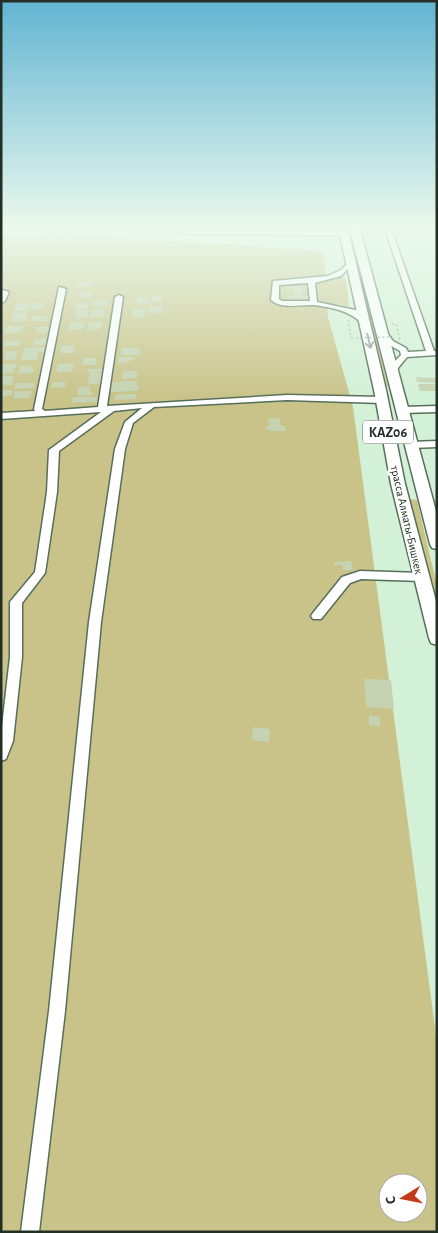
<svg xmlns="http://www.w3.org/2000/svg" width="438" height="1233" viewBox="0 0 438 1233" font-family="'Alegreya Sans',sans-serif">
  <style>
    .green { fill: #c9c38a; fill-rule: evenodd }
    .building { fill: #c5d3b2 }
    .lines { fill: none; stroke-linecap: round; stroke-linejoin: round }
    .minor-casing { stroke: #566f59; stroke-width: 3 }
    .highway-casing { stroke: #566f59; stroke-width: 3 }
    .path { stroke: #8ea591; stroke-width: 1; stroke-dasharray: 2 2.5; stroke-linecap: butt }
    .minor { fill: #fff; fill-rule: evenodd }
    .highway { fill: #fff; fill-rule: evenodd }
    .path-bridge { stroke: #8ea591; stroke-width: 1; stroke-dasharray: 2 2.5; stroke-linecap: butt }
    .oneway { stroke: #9ca19d }
    .labels { text-anchor: middle; stroke-width: 5; stroke-linejoin: round; paint-order: stroke }
    .far-street-label { font-size: 12px; fill: #232e25; stroke: #fff }
    .shield { fill: #fff; stroke: #656d66; stroke-width: 1 }
    .shield-label { font-size: 14px; font-weight: bold; fill: #232e25 }
  </style>
  <rect width="100%" height="100%" fill="#d3f1d7"/>
  <path class="green" d="M346,226H350L388,387L384,384Z
    M108,237L324,251L326,282L342,277L346,279L349,306L327,303L328,317L353,407L437,1043V1232H1V238ZM388,1183H418V1213H388Z
    M410,499L417,500L437,586V619Z"/>
  <path class="building" d="M84,227H94L93,233L85,235L86,234H82Z
    M133,227H143L142,234H133Z
    M71,228L74,229L73,235H61L62,229Z
    M44,230H58L57,236H43Z
    M79,282H92L91,286L77,287Z
    M287,286H308V290H302L303,296H308L309,303L289,302V296H294V290H287Z
    M81,291H91L90,298H80Z
    M152,296H162L161,302H151Z
    M145,297L149,300L148,304L138,305L136,300L137,298Z
    M106,300L108,306L93,307V301Z
    M27,302V304H30L29,311H14L16,304Z
    M33,302L44,304L42,310H31Z
    M78,303H89L88,309H74Z
    M149,306H163L162,313H148Z
    M103,309V313L105,315L103,317L90,318L91,310Z
    M133,309H146L144,317L132,318Z
    M88,310L87,317L75,319L76,311Z
    M15,313H27L26,320L13,322L12,314Z
    M32,316H47L46,321H31Z
    M70,322H84L83,329L68,330Z
    M89,322H102V327L97,330H87Z
    M8,326H21L24,327L19,332L4,334Z
    M49,326L48,333H36L38,327Z
    M46,338L48,342L46,345L33,346L34,340Z
    M6,340L11,341H23L19,346H4Z
    M75,345L74,353H60L61,346Z
    M46,347V352H37L39,356L36,360H21L24,348Z
    M121,348H139L140,355H124L121,354Z
    M7,351H17L15,360H4Z
    M119,357H132L134,359L131,361L118,364Z
    M84,358H96L97,363L94,365H82Z
    M74,363L72,372H56L58,364Z
    M3,364H16L14,373L1,374Z
    M31,365V368L35,370L31,373L18,374L20,366Z
    M88,369H103V371H95L103,372L101,384H88L90,372L87,371Z
    M123,371H137V378L122,379Z
    M1,376H14L12,385H1Z
    M416,377L437,378V383L417,382Z
    M136,381L139,389L137,391L109,392V386H117L111,385V382Z
    M56,382H66L65,387L51,388L52,383Z
    M16,383H34L35,384L34,388L14,389Z
    M418,384H437V391H420Z
    M90,386V390L93,394L91,395L77,396L78,387Z
    M1,390H13L12,395L1,397Z
    M15,391H29L32,392L29,398L13,399Z
    M136,394V399L115,400V395Z
    M72,397H100L98,402L72,403Z
    M279,418L281,426H285L286,431H270V430H266V426H269L268,419Z
    M351,561L353,570H343L342,565H334V562Z
    M364,679L391,680L394,709L366,707Z
    M369,715L380,717V726L369,725Z
    M253,727L270,729L269,742L252,740Z"/>
  <g class="lines">
    <defs>
      <path id="minor" d="M174,226H180L182,229L190,230L344,231L347,233L344,235L190,234L178,232Z
        M384,226H437V230L391,229L434,351H437V355L407,357L398,368L395,375H392L388,373L391,365L401,355L400,351L388,344L377,331L378,329H384L393,341L406,348L408,352L426,351Z
        M351,260L354,262L341,276L315,283L317,302L360,311L368,321L367,323H361C351,311 330,307 314,305C300,304 283,310 271,300L273,281L328,276L341,270ZM308,283L310,301H282L279,299V285Z
        M59,287L66,289L42,409L45,411L98,407L115,297L119,295L123,297L107,406L287,395L382,397L386,400L382,403L287,400L154,407L133,423L125,449L101,622L65,1011L39,1232H21L49,1011L89,622L115,449L125,422L142,408L114,411L59,451L57,492L45,573L22,603V657L13,741L6,759L1,761V735L10,657V602L35,572L47,492L49,450L101,412L1,419V413L35,411L34,409Z
        M2,290L9,292L5,301L1,303Z
        M437,406V412L402,413L398,410L402,407Z
        M437,441V447L411,448L406,445L411,442Z
        M360,571L421,573L426,577L421,581L361,579L350,583L321,619H313L311,616L313,613L342,577Z"/>
      <path id="highway" d="M338,226H347L386,390L405,484L437,605V645L431,643L429,638L391,484L374,390Z
        M349,226H359L437,515V549L432,548L430,544Z"/>
    </defs>
    <use href="#minor" class="minor-casing"/>
    <use href="#highway" class="highway-casing"/>
    <path class="path" d="M348,320L351,338
      M392,324H396L400,340"/>
    <use href="#minor" class="minor"/>
    <use href="#highway" class="highway"/>
    <path class="path-bridge" d="M351,338L390,337"/>
  </g>
  <defs><path id="oneway-shaft" d="M-6 0H5M1.5-3L5.5 0L1.5 3" fill="none" stroke-width="1.6" stroke-linecap="round" stroke-linejoin="round" transform="scale(1.25)"/></defs>
  <use class="oneway" href="#oneway-shaft" transform="translate(369 341) rotate(76)"/>
  <linearGradient id="sky" x2="0" y2="1"><stop stop-color="#61b4d2"/><stop offset="0.57" stop-color="#ebf9ed"/><stop offset="1" stop-color="#ebf9ed" stop-opacity="0"/></linearGradient>
  <rect width="438" height="398" fill="url(#sky)"/>
  <g class="labels">
    <g class="far-street-label">
      <text transform="translate(407 520) rotate(77)" y="4">трасса Алматы-Бишкек</text>
    </g>
    <rect class="shield" x="363" y="420.5" width="50" height="23" rx="4"/>
    <g class="shield-label">
      <text x="388" y="437">KАZ06</text>
    </g>
  </g>
  <rect width="438" height="1233" fill="none" stroke="#232e25" stroke-width="5"/>
  <g transform="translate(403 1198) rotate(260)"><circle r="24" fill="#ffffff" stroke="#a7aba8"/>
  <path d="M0-4L9 19L0 12L-9 19Z" fill="#c43a18"/>
  <text y="-8" font-size="14" font-weight="bold" text-anchor="middle" fill="#232e25">С</text>
  </g>
</svg>
